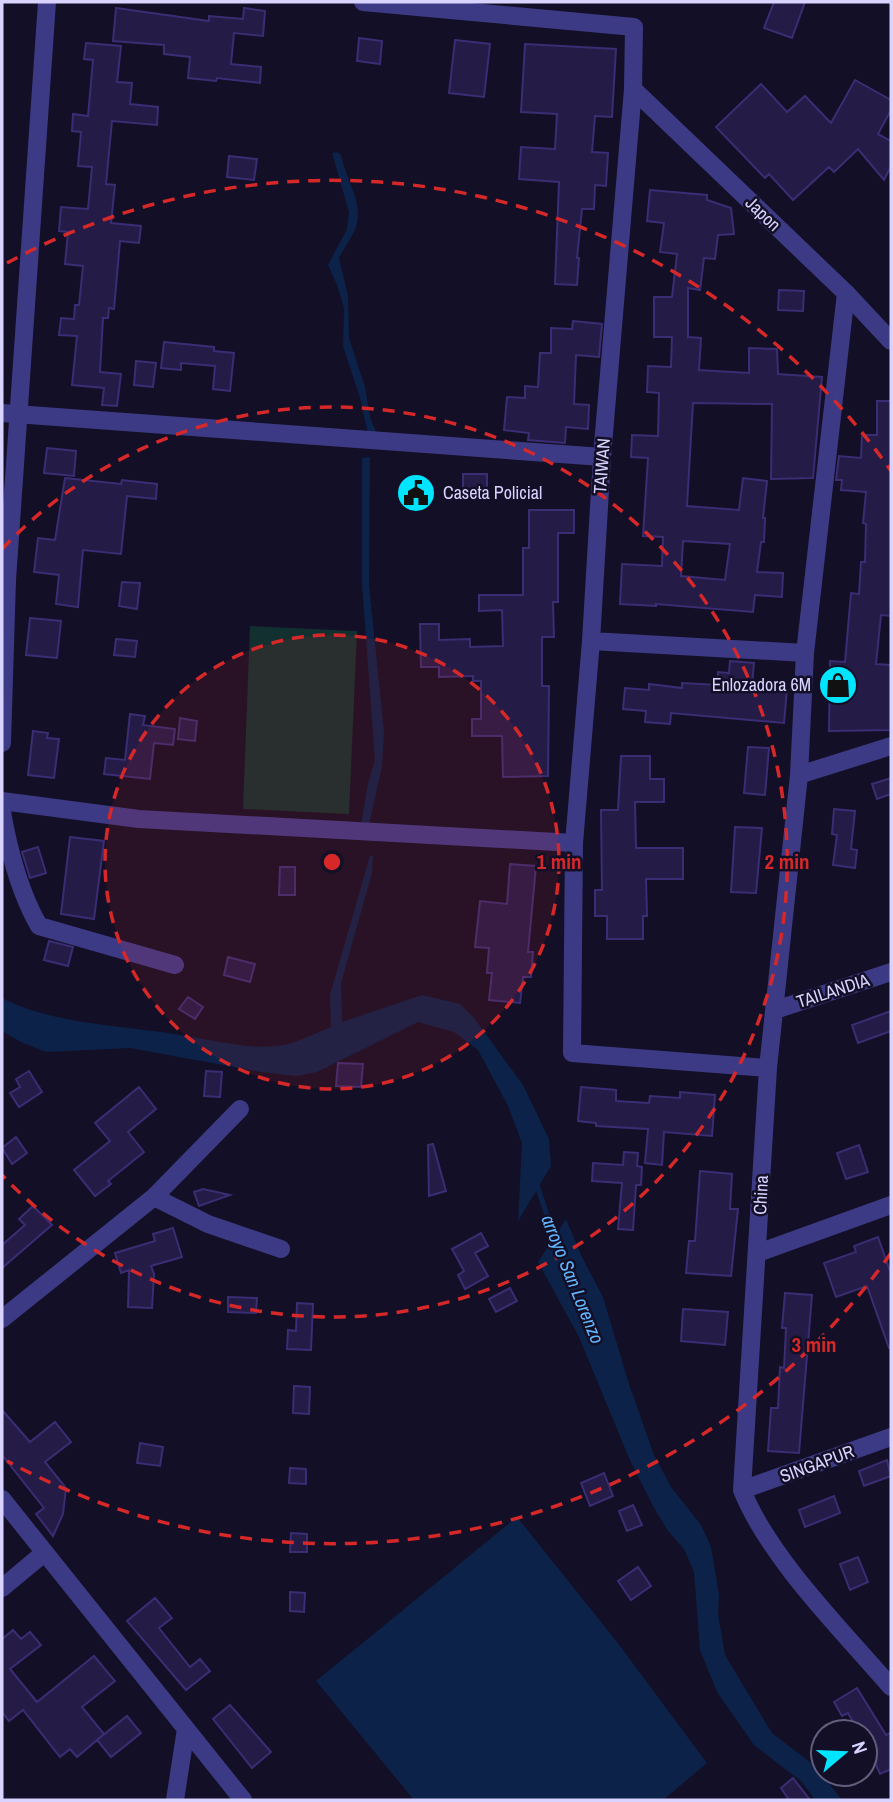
<svg xmlns="http://www.w3.org/2000/svg" width="893" height="1802" viewBox="0 0 893 1802" font-family="'Archivo Narrow',sans-serif">
  <style>
    .green { fill: #12302f }
    .water { fill: #0c2248 }
    .lines { fill: none; stroke-linecap: round; stroke-linejoin: round }
    .stream { stroke: #0c2248; stroke-width: 5 }
    .building { fill: #241b47; stroke: #3b2d73; stroke-width: 2; fill-rule: evenodd }
    .minor { stroke: #3d3a85; stroke-width: 18 }
    .tertiary { stroke: #3d3a85; stroke-width: 18 }
    .ring { fill: none; stroke: #d62828; stroke-width: 3.5; stroke-dasharray: 12 9 }
    .labels { text-anchor: middle; stroke-width: 5; stroke-linejoin: round; paint-order: stroke }
    .street-label { font-size: 18px; fill: #d9d4ff; stroke: #130f26 }
    .poi-label { font-size: 18px; fill: #d9d4ff; stroke: #130f26; text-anchor: start }
    .water-label { font-size: 19px; font-style: italic; fill: #62b6ff; stroke: #130f26 }
    .centre { fill: #d62828; stroke: #130f26; stroke-width: 3.5 }
    .ring-label { font-size: 21px; text-anchor: middle; font-weight: bold; fill: #d62828; stroke: #130f26; stroke-width: 5; stroke-linejoin: round; paint-order: stroke }
  </style>
  <rect width="100%" height="100%" fill="#130f26"/>
  <path class="green" d="M250,626L357,631L349,814L243,809Z"/>
  <path class="water" d="M337,152L341,155C345,179 364,202 356,227C352,238 344,248 339,258L348,296L349,338L365,387L370,417L377,434H368L360,398L343,346L344,308L337,285L328,265L347,229L349,212L332,153Z
    M370,457L369,585L384,732L382,766L369,825H361L368,784L375,760L362,584V458Z
    M370,856H373L372,873L341,983L342,1022L422,995L460,1004L474,1018L523,1085L549,1139L551,1166L518,1221L522,1143L508,1106L478,1050L454,1032L418,1022L317,1072L297,1076L261,1072L130,1048L46,1052L21,1042L2,1031V998C53,1024 118,1025 174,1034C203,1038 248,1050 276,1046C296,1044 313,1034 331,1027L330,995Z
    M566,1219L581,1255L603,1297L629,1384L654,1455L671,1487L701,1525L711,1547L719,1595L718,1614L725,1655L772,1733L815,1766L842,1800H815L802,1782L754,1745L717,1692L700,1650L694,1572L684,1549L668,1531L653,1506L629,1458L579,1337L538,1262Z
    M517,1517L617,1642L707,1763L663,1800H414L316,1681Z"/>
  <g class="lines">
    <path class="stream" d="M536,1182L556,1243"/>
  </g>
  <path class="building" d="M774,2H805L792,38L764,28Z
    M116,8L209,21V16L243,19L244,8L265,11L263,36L234,33L231,64L261,67L260,83L217,78L216,81L188,78L190,57L164,54V45L113,41Z
    M359,38L382,41L380,64L357,61Z
    M455,40L490,44L484,97L449,93Z
    M86,43L121,46L117,82L132,83L130,104L158,107L157,125L112,121L106,184L115,185L111,223L141,226L139,243L120,241L114,309L109,308L108,318H103L100,372L121,374L117,406L102,405L104,388L72,385L77,336L59,335L61,318L74,319L75,305H79L83,266L65,264L68,232L59,231L61,207L88,209L92,167L78,166L81,132L72,131L73,114L88,116L93,60L84,59Z
    M525,44L616,49L612,117L595,116L592,152L608,153L606,186L595,185L594,209H582L577,258H579L577,285L555,284L559,182L519,179L521,147L555,149L557,114L521,112Z
    M855,80L891,100V110L878,134L891,141V166L884,180L858,149L834,172L829,167L793,200L769,174L765,178L716,127L761,84L787,112L805,96L831,123Z
    M229,156L257,159L254,180L227,177Z
    M650,190L707,195V200L731,208L734,234L718,235L715,259L704,258L700,290L688,288V337L701,338L699,370L749,373V348L777,349L778,374L822,377L813,478L771,479L772,404L693,403L687,506L739,510L743,478L767,481L763,518H765L764,542H761L757,572L783,573L782,597L755,595L753,612L656,604V606L620,604L622,564L662,566L663,537L643,536L648,458L631,457L632,435L658,436L659,393L647,392L648,366L671,367L672,337H654V297H672L677,254L660,252L664,223L647,221ZM683,541L730,544L725,580L681,576Z
    M779,290L804,291L803,311L778,310Z
    M573,321L602,324L599,357L576,355L574,404L589,405L588,429L566,427L565,443L528,440L529,433L504,430L507,397L525,398V386L538,387L540,353H551V328L572,329Z
    M164,342L214,347V351L234,353L230,391L213,389L215,366L181,363V370L161,368Z
    M136,361L156,363L153,387L134,385Z
    M877,401H891V616L881,615L876,664L891,665V730L829,731L830,661L845,662L851,593L859,594L861,562H865L866,524L863,523L866,492L841,490L842,480H836L839,456L861,458L862,435H877Z
    M47,448L76,451L74,476L44,473Z
    M463,474H487V495L463,496Z
    M65,478L121,484L122,480L157,484L156,499L127,496L121,554L83,550L78,607L56,604L59,575L34,572L38,538L55,540Z
    M529,510H574V533H558V602H553L554,637H542V686H549L548,776L503,777L502,736H472V719H481V681H473V676L439,677V667H421L420,624H439V640L470,639V647L503,646L502,610L479,611V595H523V548H529Z
    M122,582L140,583L137,609L119,606Z
    M30,618L61,621L57,658L26,655Z
    M116,639L137,641L135,657L114,655Z
    M730,661L754,663L752,685L787,689L784,723L671,713L670,724L645,722L646,711L623,709L625,688L649,690V684L682,688V683L718,685V672L729,673Z
    M130,714L145,716L143,725L175,729L173,745L154,743L150,779L104,774L106,758L125,760Z
    M180,718L197,721L195,741L178,739Z
    M33,731L48,733L47,738L59,739L54,778L28,775Z
    M748,747L769,748L765,795L744,793Z
    M621,756H650V779H664V802H635L636,848H683V879H646L647,916H643V939H607V916H595V890H602L601,810H618Z
    M891,778V794L877,799L872,784Z
    M834,809L855,811L851,849L857,850L855,868L833,865L837,835L832,834Z
    M735,827L762,828L756,893L731,892Z
    M70,837L104,841L94,919L61,914Z
    M38,847L46,873L30,878L22,852Z
    M510,864L536,866L528,952H533L531,977H523L520,1003L489,1000L492,973H487L489,948L475,947L480,901L507,904Z
    M280,867H295V895H279Z
    M49,941L73,947L68,966L44,960Z
    M228,957L255,964L250,982L224,975Z
    M188,997L203,1007L195,1019L179,1009Z
    M891,1011V1031L858,1043L852,1025Z
    M338,1063L363,1064L361,1087L336,1086Z
    M29,1071L42,1092L19,1107L10,1093L20,1087L16,1079Z
    M206,1071L222,1072L220,1097L204,1096Z
    M139,1087L156,1109L128,1132L144,1152L108,1181L111,1184L95,1196L74,1170L110,1141L95,1123Z
    M581,1087L616,1090V1101L649,1103L650,1096L680,1098V1092L715,1095L712,1136L664,1132L662,1165L645,1163L648,1129L596,1126V1123L578,1121Z
    M16,1137L27,1153L12,1164L2,1148Z
    M433,1144L446,1191L429,1196L428,1145Z
    M859,1145L868,1172L846,1179L837,1153Z
    M624,1152L638,1153L637,1166L642,1167L641,1185H636L633,1230L618,1229L622,1183L592,1181L593,1163L623,1165Z
    M700,1171L732,1174L730,1209H738L731,1276L686,1273L689,1241H695Z
    M203,1189L230,1195L199,1206L194,1192Z
    M33,1206L52,1225L2,1268V1245L25,1225L19,1219Z
    M173,1228L182,1257L151,1266L154,1274L152,1308L128,1307L129,1270L121,1273L115,1253L155,1241L153,1234Z
    M481,1233L488,1246L475,1253L488,1276L465,1289L458,1275L464,1271L452,1249Z
    M878,1237L891,1274V1348H889L867,1286L836,1297L824,1263L856,1252L854,1246Z
    M510,1288L517,1301L496,1312L489,1299Z
    M785,1293L812,1295L799,1453L768,1451L771,1408H778L780,1367L784,1368L786,1328H782Z
    M228,1297L257,1298L256,1313L228,1312Z
    M297,1303L313,1304L311,1350L287,1349L288,1330L296,1331Z
    M683,1309L728,1312L725,1345L681,1341Z
    M294,1386L310,1387L309,1414L293,1413Z
    M2,1410L30,1442L55,1422L71,1442L45,1462L66,1488L63,1514L53,1536L36,1514L44,1508L2,1455Z
    M140,1443L163,1447L160,1466L137,1463Z
    M887,1460L891,1476L864,1486L859,1471Z
    M290,1468L306,1469V1484L289,1483Z
    M604,1473L613,1496L590,1506L581,1483Z
    M834,1496L840,1513L805,1527L799,1510Z
    M633,1505L642,1525L627,1531L619,1511Z
    M291,1533L307,1534V1552H290Z
    M858,1557L868,1582L850,1590L840,1564Z
    M638,1567L651,1586L631,1600L618,1581Z
    M290,1592L305,1593L304,1612L290,1611Z
    M155,1598L172,1618L159,1628L190,1667L200,1659L210,1671L186,1690L127,1621Z
    M13,1630L21,1639L30,1632L41,1645L10,1669L37,1702L94,1656L115,1681L82,1707L104,1734L77,1757L70,1749L60,1757L23,1710L9,1721L2,1712V1639Z
    M857,1688L886,1735L891,1733V1769L880,1774L865,1740V1732H859L848,1713L842,1716L834,1702Z
    M230,1705L271,1752L252,1768L213,1719Z
    M127,1716L141,1733L111,1757L97,1740Z
    M793,1778L810,1800H789L781,1788Z"/>
  <g class="lines">
    <path class="minor" d="M633,89L602,457L591,641L574,843L572,1053L768,1068
      M846,293L805,653L799,775L768,1068L742,1490C769,1558 843,1631 891,1687
      M2,413L602,457
      M591,641L805,653
      M2,743L7,580
      M799,775L891,746
      M2,801L139,819L574,843
      M2,812C9,852 19,891 39,926L175,965
      M775,1010L891,972
      M154,1197L208,1224L281,1249
      M758,1253L891,1205
      M2,1319L154,1197L240,1109
      M742,1490L891,1437
      M2,1499L243,1800
      M2,1588L44,1553
      M175,1800L186,1729"/>
    <path class="tertiary" d="M363,2L634,27L633,89L846,293L891,341
      M2,580H7L47,2"/>
  </g>
  <circle cx="332" cy="862" r="227" fill="#d62828" fill-opacity=".12"/>
  <g class="ring">
    <circle cx="332" cy="862" r="227"/>
    <path d="M2 549A455 455 0 1 1 2 1175"/>
    <path d="M891 1253A682 682 0 0 1 7 1461M7 263A682 682 0 0 1 891 471"/>
  </g>
  <defs>
    <symbol id="civic-disc" viewBox="-11 -11 22 22"><circle r="9.5" fill="#00e5ff" stroke="#130f26"/><path d="M-.6-6.5H3V-4.5H.6V-3L4-1V1h2V6H-6V1h2V-1L-.6-3ZM-1.2 2.5V6h2.4V2.5Z" fill="#111"/></symbol>
    <symbol id="shop-disc" viewBox="-11 -11 22 22"><circle r="9.5" fill="#00e5ff" stroke="#130f26"/><path d="M-5-2.5h2.3a2.7 3.5 0 0 1 5.4 0H5L5.5 6h-11ZM-1.5-2.5h3a1.5 2.3 0 0 0-3 0Z" fill="#111"/></symbol>
  </defs>
  <g fill-rule="evenodd">
    <use href="#civic-disc" x="394" y="471" width="44" height="44"/>
    <use href="#shop-disc" x="816" y="663" width="44" height="44"/>
  </g>
  <g class="labels">
    <g class="street-label">
      <text transform="translate(763 214) rotate(44)" y="6">Japon</text>
      <text transform="translate(602 466) rotate(-86)" y="6">TAIWAN</text>
      <text transform="translate(833 991) rotate(-18)" y="6">TAILANDIA</text>
      <text transform="translate(761 1195) rotate(-87)" y="6">China</text>
      <text transform="translate(817 1464) rotate(-20)" y="6">SINGAPUR</text>
    </g>
    <g class="poi-label">
      <text x="443" y="499">Caseta Policial</text>
      <text x="811" y="691" text-anchor="end">Enlozadora 6M</text>
    </g>
    <g class="water-label">
      <text transform="translate(573 1279) rotate(68)" y="7">arroyo San Lorenzo</text>
    </g>
  </g>
  <circle cx="332" cy="862" r="10" class="centre"/>
  <g class="ring-label">
    <text x="559" y="869">1 min</text>
    <text x="787" y="869">2 min</text>
    <text x="814" y="1352">3 min</text>
  </g>
  <rect width="893" height="1802" fill="none" stroke="#d9d4ff" stroke-width="7"/>
  <g transform="translate(844 1753) rotate(71)"><circle r="33" fill="#130f26" stroke="#625e7d" stroke-width="2"/>
  <path d="M0-5L12 26L0 18L-12 26Z" fill="#00e5ff"/>
  <text y="-10" font-size="19" font-weight="bold" text-anchor="middle" fill="#d9d4ff">N</text>
  </g>
</svg>
